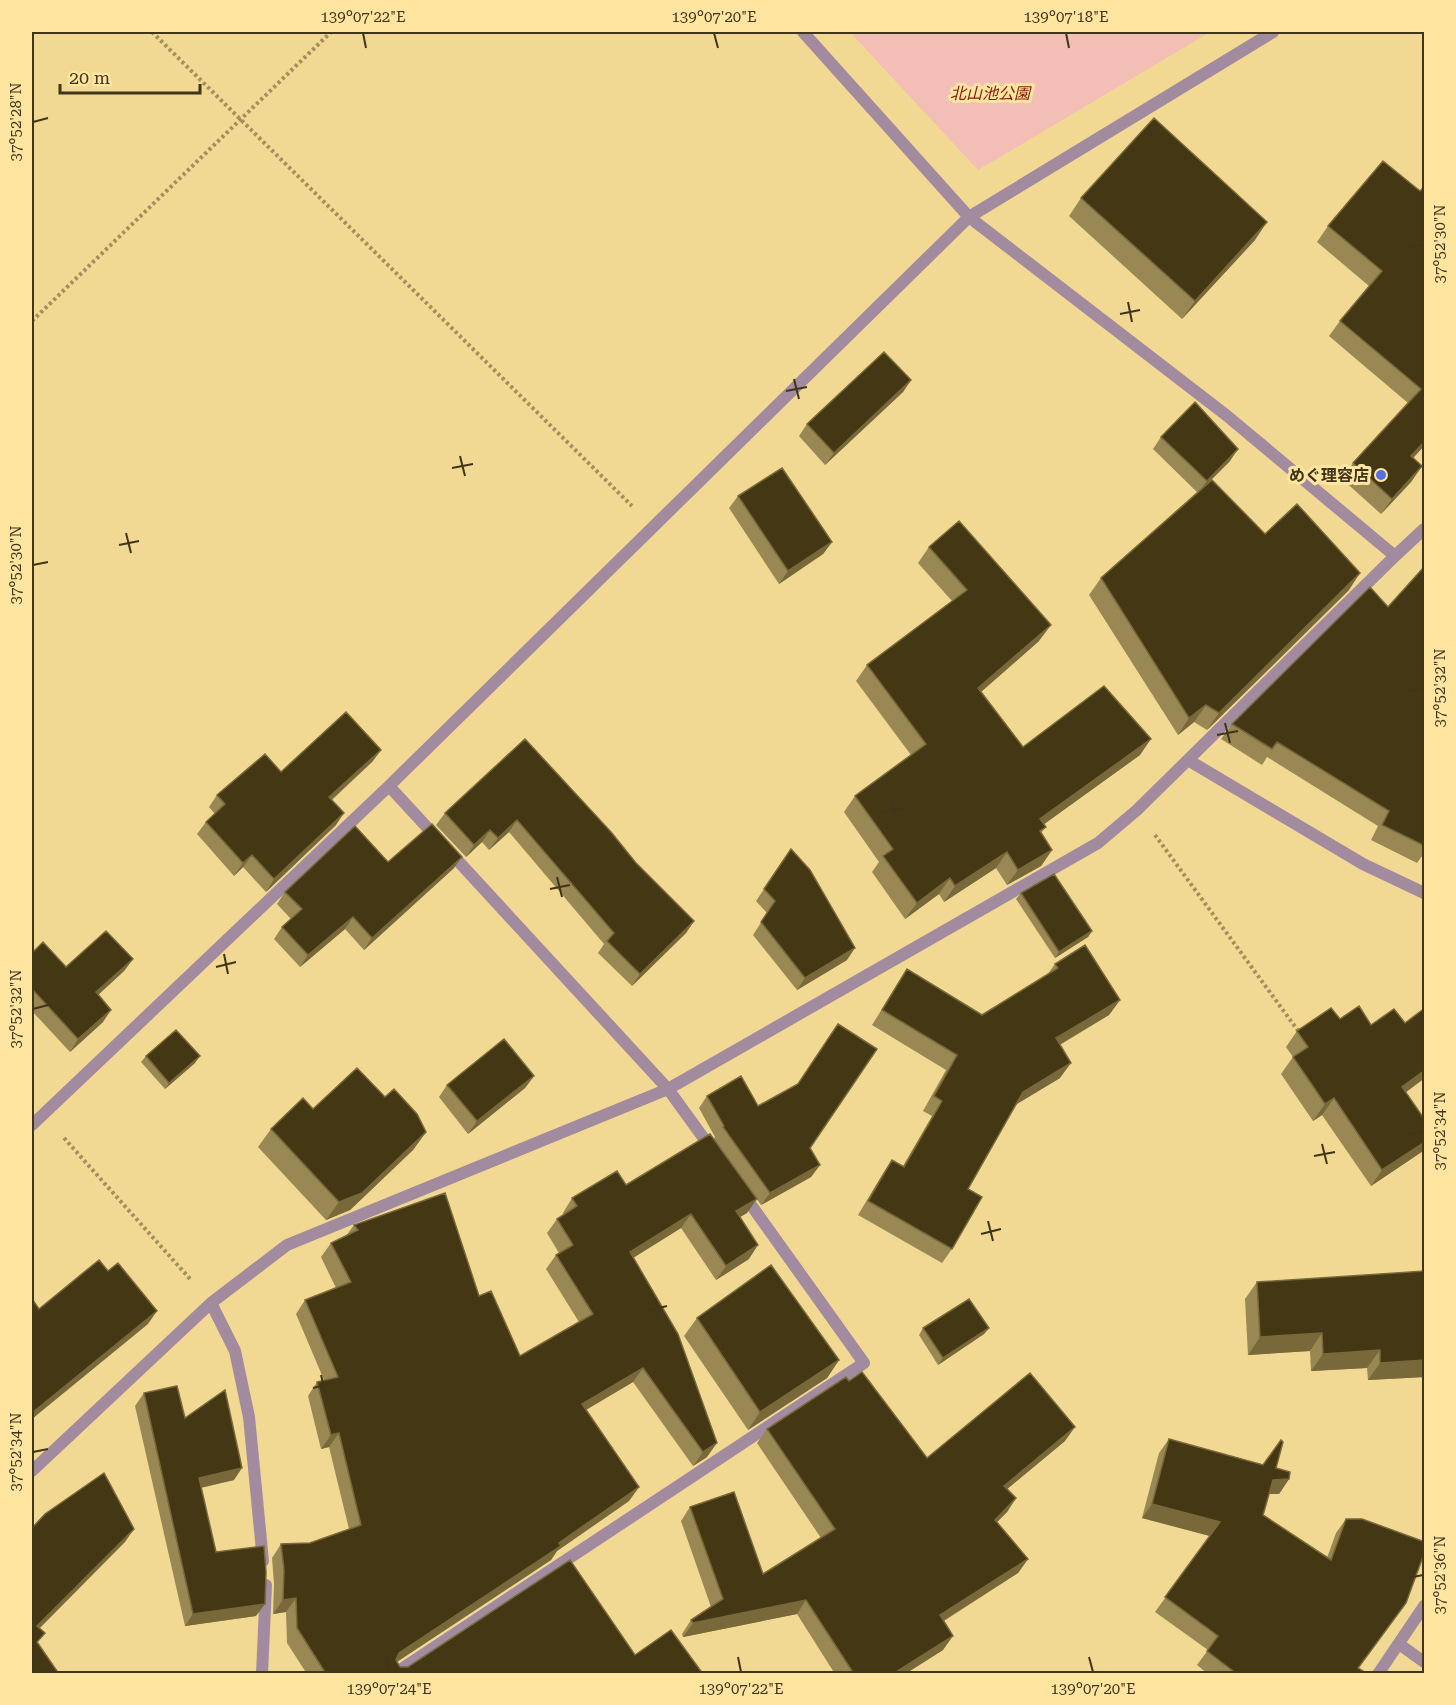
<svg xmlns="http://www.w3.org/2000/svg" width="1456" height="1705" viewBox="0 0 1456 1705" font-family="'Roboto Serif','Noto Sans JP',serif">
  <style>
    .park { fill: #f2beb5 }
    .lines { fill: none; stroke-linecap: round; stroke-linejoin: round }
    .path { stroke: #a18f5c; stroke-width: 4; stroke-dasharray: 3 3; stroke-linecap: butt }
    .minor { stroke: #a28a9f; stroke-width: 12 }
    .wall { fill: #9a8854 }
    .shaded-wall { fill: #78683a }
    .building { fill: #443814; stroke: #78683a; stroke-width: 1.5 }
    .ticks { fill: none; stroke: #3f3519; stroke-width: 2 }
    .poi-dot { fill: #5570e6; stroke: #ffe5a0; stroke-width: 2 }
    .labels { text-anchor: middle; stroke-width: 6; stroke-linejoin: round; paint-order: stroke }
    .park-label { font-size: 16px; font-style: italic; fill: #88170c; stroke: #ffe5a0 }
    .poi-label { font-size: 16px; font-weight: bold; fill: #3f3519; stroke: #ffe5a0; text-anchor: end }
    .neatline { fill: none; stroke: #3f3519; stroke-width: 2 }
    .ticks-label { font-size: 15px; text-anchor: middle; fill: #3f3519 }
  </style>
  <rect width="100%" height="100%" fill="#f1d893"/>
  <path class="park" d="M850,32H1210L978,170Z"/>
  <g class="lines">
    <path class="path" d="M152,32L632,506
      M32,321L331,32
      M1155,835L1299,1032
      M64,1138L191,1280"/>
    <path class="minor" d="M803,32L969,217L1226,415L1395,556
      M1188,760L1363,864L1424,893
      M389,786L668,1089L713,1151
      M32,1125L389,786L969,217L1273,32
      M211,1303L235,1351L249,1417L263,1561
      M32,1471L211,1303L287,1245L668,1089L1098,843L1137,810L1395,556L1424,529
      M1399,1644L1424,1662
      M262,1674L266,1585
      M394,1674L864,1363L744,1195
      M1378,1674L1424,1606"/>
  </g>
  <path class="wall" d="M1425,186V445L1413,458L1422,466L1411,482L1381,514L1342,479L1353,463L1408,403L1329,336L1340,321L1369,286L1317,242L1328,226L1420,191Z
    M1081,198L1255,240L1182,319L1069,216Z
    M911,380L903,392L825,465L799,436L807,424Z
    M1161,437L1230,461L1210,481L1265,534L1349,590L1207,730L1194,722L1178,735L1089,595L1101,578L1197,492L1153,449Z
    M738,496L832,542L823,554L779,584L729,508Z
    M929,547L1039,641L981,692L1023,747L1140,755L1044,824L1046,827L1041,833L1052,850L1041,866L1007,885L996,868L944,902L939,894L905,919L872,872L879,862L844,812L855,796L911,755L856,681L867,665L952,601L918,563Z
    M1425,566V852L1417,863L1371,840L1378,826L1267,757L1262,765L1221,739L1232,724L1388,607Z
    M525,739L636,863L694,921L686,933L632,986L598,953L604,944L509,832L489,850L482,842L466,857L436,825L445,813Z
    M381,750L372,762L332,800L336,825L266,892L243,867L234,876L197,834L206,822L215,814L209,807L217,795L281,772Z
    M791,849L847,960L797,990L753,935L767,913L756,901Z
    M388,862L454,868L364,950L345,929L300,967L274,939L282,927L291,919L277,904L285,892Z
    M1021,893L1092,931L1088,937L1055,958L1016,899Z
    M32,953L66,967L133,959L124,971L98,995L103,1022L70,1052L32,1011Z
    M1055,964L1120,1000L1109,1015L1060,1045V1078L1015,1105L968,1189L952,1249L942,1263L858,1215L882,1175L892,1160L903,1166L932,1116L923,1111L946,1070L872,1025L907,969L982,1015L1047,975Z
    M1340,1019L1405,1092L1425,1120V1149L1423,1151L1371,1186L1322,1115L1313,1121L1281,1074L1293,1057L1286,1047L1297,1031Z
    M146,1056L195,1063L165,1089L141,1062Z
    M534,1076L525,1088L468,1134L439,1097L447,1085Z
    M707,1096L758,1106L810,1148L820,1165L811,1177L761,1205L714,1139L715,1137L699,1108Z
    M385,1097L426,1132L413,1150L350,1210L326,1220L258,1147L271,1129L313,1109Z
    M626,1185L747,1213L740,1217L749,1259L716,1280L681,1228L633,1258L707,1457L693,1466L633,1382L586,1410L639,1487L629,1501L557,1551L551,1560L397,1662L400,1667L635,1655L703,1674H307L287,1643L286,1612L273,1614L274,1584L272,1558L281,1544L310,1543L349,1529L329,1447L321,1449L308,1396L317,1382L324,1380L296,1314L305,1300L336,1288L321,1257L331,1243L346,1236L354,1225L479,1296L520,1356L579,1322L546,1269L556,1255L559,1253L547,1233L557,1219L564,1215L563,1213L572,1198Z
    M1425,1271V1377L1368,1380L1367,1368L1311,1371L1310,1351L1248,1355L1245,1299L1257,1282Z
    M697,1318L839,1360L827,1378L748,1430L684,1336Z
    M923,1328H989L984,1334L938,1365L919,1335Z
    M849,1381L927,1458L1065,1441L1007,1489L1016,1498L1007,1512L997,1522L1028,1559L1018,1573L944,1621L943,1650L905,1674H835L797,1614L683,1637L682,1634L691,1620L711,1607L681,1521L690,1507L763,1574L821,1538L757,1443L767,1429Z
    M144,1393L185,1418L234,1480L201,1488L216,1552L256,1616L185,1626L135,1406Z
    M1169,1439L1276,1468L1289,1479L1279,1494H1269L1263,1515L1327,1558L1336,1533L1346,1519L1358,1668L1362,1674H1208L1197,1665L1208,1650L1155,1612L1210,1536L1142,1518L1159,1453Z"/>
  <path class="shaded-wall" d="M1267,222L1255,240L1182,319L1195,301Z
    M911,380L903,392L825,465L834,453Z
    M1425,441V445L1400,472L1411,456Z
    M1238,449L1230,461L1198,493L1207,481Z
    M1422,466L1411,482L1381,514L1392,499Z
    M832,542L823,554L779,584L788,571Z
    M1360,573L1349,590L1207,730L1219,713Z
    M1051,625L1039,641L967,704L978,688Z
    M1206,705L1194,722L1178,735L1189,718Z
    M1151,739L1140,755L1029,835L1040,819Z
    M381,750L372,762L321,809L329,797Z
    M344,813L336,825L266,892L274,879Z
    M517,820L509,832L489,850L498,838Z
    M490,830L482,842L466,857L474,845Z
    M1052,850L1041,866L1007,885L1018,870Z
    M1007,852L996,868L944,902L955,886Z
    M252,855L243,867L234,876L243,863Z
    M462,857L454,868L364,950L372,938Z
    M950,878L939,894L905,919L917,903Z
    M353,917L345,929L300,967L308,955Z
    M694,921L686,933L632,986L640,974Z
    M1092,931L1088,937L1055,958L1059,952Z
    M855,948L847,960L797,990L805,978Z
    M133,959L124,971L87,1005L96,992Z
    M1120,1000L1109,1015L1045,1053L1056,1038Z
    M111,1010L103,1022L70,1052L78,1039Z
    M200,1056L195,1063L165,1089L169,1083Z
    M1071,1063L1060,1078L1012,1107L1023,1092Z
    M1425,1070V1078L1390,1104L1402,1087Z
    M534,1076L525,1088L468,1134L477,1121Z
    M1334,1098L1322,1115L1313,1121L1325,1104Z
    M426,1132L413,1150L350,1210L326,1220L339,1202Z
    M1425,1142V1149L1423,1151L1371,1186L1382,1170Z
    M820,1165L811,1177L761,1205L770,1193Z
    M757,1199L747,1213L726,1225L736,1211Z
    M691,1214L681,1228L620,1266L630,1252Z
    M758,1245L749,1259L716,1280L726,1266Z
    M157,1311L148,1324L32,1419V1413Z
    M989,1328L984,1334L938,1365L943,1358Z
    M1322,1333L1310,1351L1248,1355L1260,1337Z
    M1380,1350L1367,1368L1311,1371L1323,1354Z
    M839,1360L827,1378L748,1430L760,1412Z
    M1425,1360V1377L1368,1380L1380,1363Z
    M643,1368L633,1382L572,1418L582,1404Z
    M1075,1427L1065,1441L994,1500L1004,1486Z
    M339,1433L329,1447L321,1449L331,1435Z
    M717,1443L707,1457L693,1466L703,1452Z
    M242,1468L234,1480L190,1490L199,1478Z
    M1289,1479L1279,1494H1263L1273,1480Z
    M639,1487L629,1501L557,1551L551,1560L389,1667L399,1653Z
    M1016,1498L1007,1512L985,1534L995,1520Z
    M1152,1504L1220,1522L1210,1536L1142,1518Z
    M134,1529L125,1542L32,1636L37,1626Z
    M1028,1559L1018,1573L930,1629L940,1615Z
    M296,1598L286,1612L273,1614L283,1600Z
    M806,1600L797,1614L683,1637L693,1623Z
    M265,1604L256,1616L185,1626L193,1614Z
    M953,1636L943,1650L905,1674H893Z"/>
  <path class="building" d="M1154,118L1267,222L1195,301L1081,198Z
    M1383,161L1420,191L1425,186V441L1411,456L1422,466L1392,499L1353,463L1421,389L1340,321L1382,271L1328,226Z
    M884,352L911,380L834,453L807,424Z
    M1195,402L1238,449L1207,481L1161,437Z
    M782,468L832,542L788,571L738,496Z
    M1212,480L1265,534L1297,504L1360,573L1219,713L1206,705L1189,718L1101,578Z
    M959,521L1051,625L978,688L1023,747L1104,686L1151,739L1040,819L1046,827L1040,831L1052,850L1018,870L1007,852L955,886L950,878L917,903L883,856L893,849L855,796L926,744L867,665L967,590L929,547Z
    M1425,566V846L1382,825L1389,811L1277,742L1272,749L1232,724L1370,587L1388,607Z
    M346,712L381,750L329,797L344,813L274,879L252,855L243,863L206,822L225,804L217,795L265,754L281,772Z
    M525,739L611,832L636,863L694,921L640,974L607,941L614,933L517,820L498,838L490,830L474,845L445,813Z
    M432,824L462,857L372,938L353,917L308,955L282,927L302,909L285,892L355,826L388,862Z
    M791,849L810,870L855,948L805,978L761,922L775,901L764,889Z
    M1054,874L1092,931L1059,952L1021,893Z
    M106,931L133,959L96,992L111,1010L78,1039L32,989V953L43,942L66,967Z
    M1085,945L1120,1000L1056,1038L1071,1063L1023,1092L968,1189L982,1197L952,1249L868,1201L892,1160L904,1167L942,1101L934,1096L957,1055L882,1010L907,969L982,1015L1058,968L1055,964Z
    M1359,1006L1371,1025L1394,1009L1405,1023L1425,1008V1070L1402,1087L1425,1120V1142L1382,1170L1334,1098L1325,1104L1293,1057L1308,1047L1297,1031L1331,1008L1340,1019Z
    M838,1024L877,1049L810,1148L820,1165L770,1193L723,1127L724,1126L707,1096L741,1076L758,1106L798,1084Z
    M176,1030L200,1056L169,1083L146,1056Z
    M504,1039L534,1076L477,1121L447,1085Z
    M357,1068L385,1097L394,1089L417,1114L426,1132L362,1193L339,1202L271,1129L303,1098L313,1109Z
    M710,1134L757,1199L736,1211L758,1245L726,1266L691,1214L630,1252L678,1334L717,1443L703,1452L643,1368L582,1404L639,1487L559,1543L561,1546L399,1653L396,1660L400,1667H408L570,1560L635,1655L671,1630L703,1674H326L297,1628L296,1598L283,1600L284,1570L281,1544L310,1543L361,1525L339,1433L331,1435L317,1382L338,1377L305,1300L351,1282L331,1243L358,1230L354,1225L445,1193L479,1296L491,1291L520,1356L593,1314L556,1255L573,1245L557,1219L577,1206L572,1198L617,1171L626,1185Z
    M99,1260L108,1271L118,1263L157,1311L32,1413V1299L39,1309Z
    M771,1265L839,1360L760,1412L697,1318Z
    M1425,1271V1360L1380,1363V1350L1323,1354L1322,1333L1260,1337L1257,1282Z
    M969,1299L989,1328L943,1358L923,1328Z
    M862,1372L927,1458L1030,1373L1075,1427L1004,1486L1016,1498L995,1520L1028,1559L940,1615L953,1636L893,1674H854L806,1600L693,1623L691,1620L723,1599L690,1507L734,1492L763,1574L835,1529L767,1429L846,1377L849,1381Z
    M177,1386L185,1418L225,1390L242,1468L199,1478L216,1552L264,1546L266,1572L265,1604L193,1614L144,1393Z
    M1169,1439L1263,1465L1281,1440L1283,1442L1276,1468L1290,1472L1289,1479L1273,1480L1263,1515L1331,1560L1346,1519H1362L1425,1542V1551L1406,1603L1358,1668L1363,1671L1362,1674H1237L1207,1651L1218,1636L1165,1597L1220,1522L1152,1504Z
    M104,1473L134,1529L37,1626L45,1633L37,1642L59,1674H32V1528L45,1514Z"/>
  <path class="ticks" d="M363,33L366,48M714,33L718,48M1066,33L1069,48M33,122L48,118M1408,248L1423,244M1128,302L1132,322M1120,314L1140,310M794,379L799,399M786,391L807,387M460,456L465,476M452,468L473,464M126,533L131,553M119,545L139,541M33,565L48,562M1408,691L1423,688M1225,723L1230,743M1217,735L1238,731M891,800L896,820M883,812L904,808M557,877L562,897M550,889L570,885M224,954L228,974M216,967L236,962M33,1009L48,1005M1408,1135L1423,1131M1322,1144L1327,1164M1314,1156L1335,1152M988,1221L993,1241M981,1234L1001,1229M655,1298L659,1318M647,1311L667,1306M321,1375L326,1395M313,1388L333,1383M33,1452L48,1449M1408,1578L1423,1575M386,1657L389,1672M738,1657L741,1672M1089,1657L1093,1672"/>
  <circle class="poi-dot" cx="1381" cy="475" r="6"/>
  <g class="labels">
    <g class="park-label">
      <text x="990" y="99">北山池公園</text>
    </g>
    <g class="poi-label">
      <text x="1369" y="481">めぐ理容店</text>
    </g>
  </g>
  <rect width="1456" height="1705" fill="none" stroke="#ffe5a0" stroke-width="66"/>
  <path d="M60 84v9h140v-9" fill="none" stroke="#3f3519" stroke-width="3"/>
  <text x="69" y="84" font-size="18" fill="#3f3519" stroke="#ffe5a0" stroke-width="4.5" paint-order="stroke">20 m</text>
  <rect x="33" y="33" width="1390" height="1639" class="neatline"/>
  <g class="ticks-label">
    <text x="363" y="22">139°07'22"E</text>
    <text x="714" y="22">139°07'20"E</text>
    <text x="1066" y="22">139°07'18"E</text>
    <text transform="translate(16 122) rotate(-90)" y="5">37°52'28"N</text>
    <text transform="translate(1440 244) rotate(-90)" y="5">37°52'30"N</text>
    <text transform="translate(16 565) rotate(-90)" y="5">37°52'30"N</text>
    <text transform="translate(1440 688) rotate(-90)" y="5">37°52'32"N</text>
    <text transform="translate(16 1009) rotate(-90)" y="5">37°52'32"N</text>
    <text transform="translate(1440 1131) rotate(-90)" y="5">37°52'34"N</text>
    <text transform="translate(16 1452) rotate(-90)" y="5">37°52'34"N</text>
    <text transform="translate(1440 1575) rotate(-90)" y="5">37°52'36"N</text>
    <text x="389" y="1694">139°07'24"E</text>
    <text x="741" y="1694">139°07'22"E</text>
    <text x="1093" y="1694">139°07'20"E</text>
  </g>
</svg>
